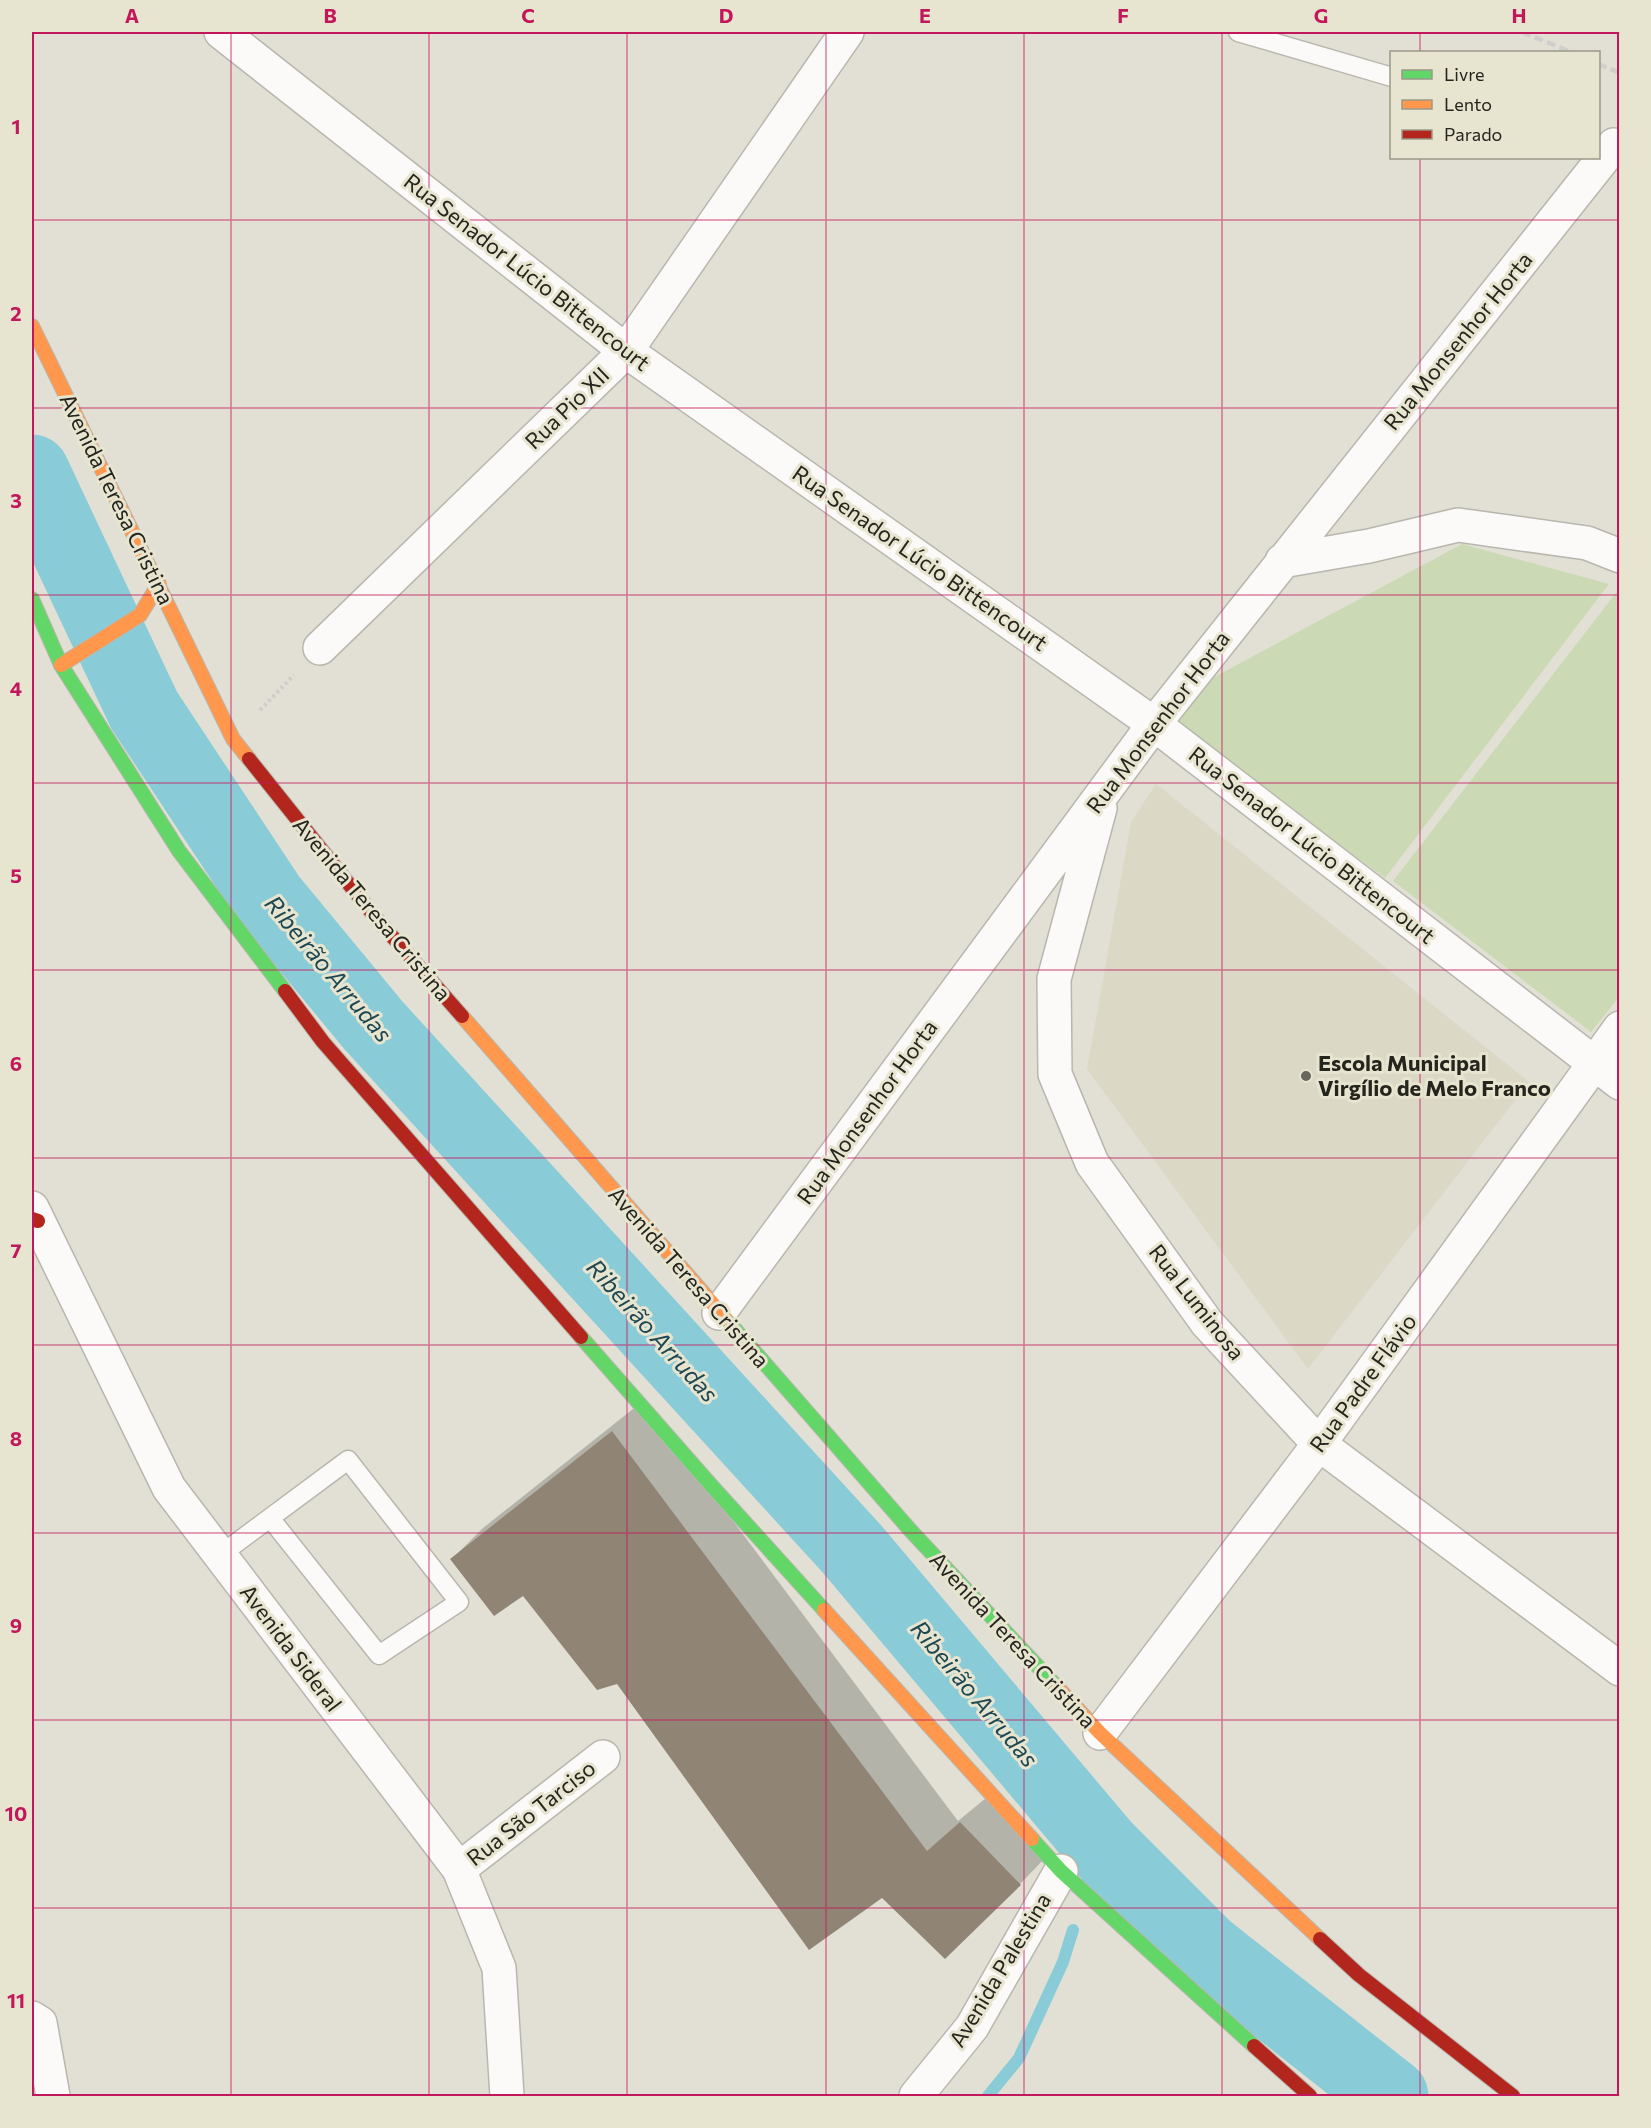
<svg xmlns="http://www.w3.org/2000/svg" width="1651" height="2128" viewBox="0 0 1651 2128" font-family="Commissioner,sans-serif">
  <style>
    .built { fill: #dbd8c5 }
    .green { fill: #cbdab4 }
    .shadow { fill: #0003 }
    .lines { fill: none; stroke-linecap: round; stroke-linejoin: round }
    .stream { stroke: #8acbd8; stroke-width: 12 }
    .river { stroke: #8acbd8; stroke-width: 75 }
    .building { fill: #908574 }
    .lane-casing { stroke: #b8b7ae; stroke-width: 21 }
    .street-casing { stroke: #b8b7ae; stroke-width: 36 }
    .fast-casing { stroke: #b8b7ae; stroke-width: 16 }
    .slow-casing { stroke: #b8b7ae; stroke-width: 16 }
    .jam-casing { stroke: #b8b7ae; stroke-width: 16 }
    .path { stroke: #cececb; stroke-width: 4; stroke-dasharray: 3 3; stroke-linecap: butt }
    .lane { stroke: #fbfaf9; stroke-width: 18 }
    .street { stroke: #fbfaf9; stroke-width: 33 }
    .fast { stroke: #63d668; stroke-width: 14 }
    .slow { stroke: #ff974d; stroke-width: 14 }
    .jam { stroke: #b3261e; stroke-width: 14 }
    .rail { stroke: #d0cfcc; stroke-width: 4.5; stroke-dasharray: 9 4.5; stroke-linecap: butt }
    .grid { fill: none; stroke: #c2185b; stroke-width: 1.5; stroke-opacity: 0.55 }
    .poi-dot { fill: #68665d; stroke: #e7e4d0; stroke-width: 2 }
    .labels { text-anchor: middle; stroke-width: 6; stroke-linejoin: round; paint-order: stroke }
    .street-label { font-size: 22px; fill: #26251d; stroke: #e7e4d0 }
    .poi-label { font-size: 22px; font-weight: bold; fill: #26251d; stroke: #e7e4d0; text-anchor: start }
    .water-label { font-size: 24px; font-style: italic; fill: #1d4751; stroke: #e7e4d0 }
    .neatline { fill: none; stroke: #c2185b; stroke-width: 2 }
    .grid-label { font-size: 20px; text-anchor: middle; font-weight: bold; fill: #c2185b }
  </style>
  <rect width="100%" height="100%" fill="#e2e0d5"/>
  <path class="built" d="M1156,784L1529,1082L1308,1369L1087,1069L1131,822Z"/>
  <path class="green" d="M1462,544L1609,584L1385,878L1176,726L1201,684Z
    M1619,589V997L1591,1032L1393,881Z"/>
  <path class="shadow" d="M643,1401L958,1821L992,1793L1050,1853L1020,1884L882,1897L618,1682L523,1594L452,1559L483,1528Z"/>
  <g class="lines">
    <path class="stream" d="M1087,1882L1091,1866L1104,1848
      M988,2096L1019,2058L1063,1962L1073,1930"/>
    <path class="river" d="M32,472L144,710L269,899L374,1026L852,1549L1104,1848L1206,1950L1391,2096"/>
  </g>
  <path class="building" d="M612,1431L927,1851L960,1822L1021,1885L945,1959L882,1898L809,1950L617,1684L597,1690L523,1596L494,1616L450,1559Z"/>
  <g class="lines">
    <defs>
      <path id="lane" d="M1238,32L1392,77
        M220,1555L348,1460L459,1602L379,1655L270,1518"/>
      <path id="street" d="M221,32L626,351L1154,724L1620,1083
        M1282,561L1369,546L1458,525L1587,543L1620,556
        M320,648L626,351L847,32
        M1100,808L1054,979L1055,1074L1092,1163L1207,1323L1319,1444L1620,1669
        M32,1208L169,1488L459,1869L499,1968L507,2096
        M719,1313L1154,724L1614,145
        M1100,1733L1319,1444L1620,1028
        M459,1869L603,1757
        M32,2018L40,2023L53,2096
        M916,2096L972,2027L1061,1871"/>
      <path id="fast" d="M32,599L61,665L179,851L285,991
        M726,1319L911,1531L1057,1687
        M581,1337L710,1484L824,1610
        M1032,1839L1061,1871L1254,2046"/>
      <path id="slow" d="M32,326L233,739L249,759
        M61,665L140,615L159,584
        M462,1016L726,1319
        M824,1610L1032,1839
        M1057,1687L1100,1733L1320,1939"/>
      <path id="jam" d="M249,759L376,918L462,1016
        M285,991L323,1042L581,1337
        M32,1219L38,1221
        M1320,1939L1359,1975L1513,2096
        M1254,2046L1310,2096"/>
    </defs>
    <use href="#lane" class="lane-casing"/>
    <use href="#street" class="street-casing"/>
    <use href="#fast" class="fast-casing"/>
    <use href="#slow" class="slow-casing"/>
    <use href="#jam" class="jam-casing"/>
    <path class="path" d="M260,710L294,675"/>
    <use href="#lane" class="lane"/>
    <use href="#street" class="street"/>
    <use href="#fast" class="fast"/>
    <use href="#slow" class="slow"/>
    <use href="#jam" class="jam"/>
    <path class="rail" d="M1522,32L1571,52
      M1598,64L1620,73"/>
  </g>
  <path class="grid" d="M231,32V2096M429,32V2096M627,32V2096M826,32V2096M1024,32V2096M1222,32V2096M1420,32V52M1420,158V2096M32,220H1620M32,408H1620M32,595H1620M32,783H1620M32,970H1620M32,1158H1620M32,1345H1620M32,1533H1620M32,1720H1620M32,1908H1620"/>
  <circle class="poi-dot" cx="1306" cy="1076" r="6"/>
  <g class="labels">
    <g class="street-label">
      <text transform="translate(527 272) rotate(38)" y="8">Rua Senador Lúcio Bittencourt</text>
      <text transform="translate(1458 341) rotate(-51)" y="8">Rua Monsenhor Horta</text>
      <text transform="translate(567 408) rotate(-44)" y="8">Rua Pio XII</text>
      <text transform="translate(117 499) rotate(64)" y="8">Avenida Teresa Cristina</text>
      <text transform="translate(920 558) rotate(35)" y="8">Rua Senador Lúcio Bittencourt</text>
      <text transform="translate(1158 722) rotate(-53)" y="8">Rua Monsenhor Horta</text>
      <text transform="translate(1312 845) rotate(38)" y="8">Rua Senador Lúcio Bittencourt</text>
      <text transform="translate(372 909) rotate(50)" y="8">Avenida Teresa Cristina</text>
      <text transform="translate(867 1112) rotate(-54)" y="8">Rua Monsenhor Horta</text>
      <text transform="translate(689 1277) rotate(49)" y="8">Avenida Teresa Cristina</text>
      <text transform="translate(1197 1302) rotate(52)" y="8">Rua Luminosa</text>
      <text transform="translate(1363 1383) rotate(-54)" y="8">Rua Padre Flávio</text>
      <text transform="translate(1013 1640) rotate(47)" y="8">Avenida Teresa Cristina</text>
      <text transform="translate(291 1648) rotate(53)" y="8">Avenida Sideral</text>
      <text transform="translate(531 1813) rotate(-38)" y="8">Rua São Tarciso</text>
      <text transform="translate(1000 1970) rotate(-59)" y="8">Avenida Palestina</text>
    </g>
    <g class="poi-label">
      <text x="1318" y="1071">Escola Municipal<tspan x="1318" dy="25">Virgílio de Melo Franco</tspan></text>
    </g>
    <g class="water-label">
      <text transform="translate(328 969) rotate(50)" y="8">Ribeirão Arrudas</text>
      <text transform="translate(652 1331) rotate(48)" y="8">Ribeirão Arrudas</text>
      <text transform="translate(974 1694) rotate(50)" y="8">Ribeirão Arrudas</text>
    </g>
  </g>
  <rect width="1651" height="2128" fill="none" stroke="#e7e4d0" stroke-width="66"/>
  <rect x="1390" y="51" width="210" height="108" fill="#e7e4d0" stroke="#9a9888" stroke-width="1.5"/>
  <rect x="1402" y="70" width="30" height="9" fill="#63d668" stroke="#9a9888" stroke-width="1.5"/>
  <text x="1444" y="81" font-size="18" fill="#26251d">Livre</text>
  <rect x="1402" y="100" width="30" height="9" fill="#ff974d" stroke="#9a9888" stroke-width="1.5"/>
  <text x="1444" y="111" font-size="18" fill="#26251d">Lento</text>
  <rect x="1402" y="130" width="30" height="9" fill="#b3261e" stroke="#9a9888" stroke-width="1.5"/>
  <text x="1444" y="141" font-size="18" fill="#26251d">Parado</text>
  <rect x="33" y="33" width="1585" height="2062" class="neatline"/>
  <g class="grid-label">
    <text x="132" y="23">A</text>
    <text x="330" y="23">B</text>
    <text x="528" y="23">C</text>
    <text x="726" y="23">D</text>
    <text x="925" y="23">E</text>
    <text x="1123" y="23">F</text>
    <text x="1321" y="23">G</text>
    <text x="1519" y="23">H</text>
    <text x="16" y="134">1</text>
    <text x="16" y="321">2</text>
    <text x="16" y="508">3</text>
    <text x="16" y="696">4</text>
    <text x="16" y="883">5</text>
    <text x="16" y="1071">6</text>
    <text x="16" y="1258">7</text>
    <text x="16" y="1446">8</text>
    <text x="16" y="1633">9</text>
    <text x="16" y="1821">10</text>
    <text x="16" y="2008">11</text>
  </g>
</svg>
